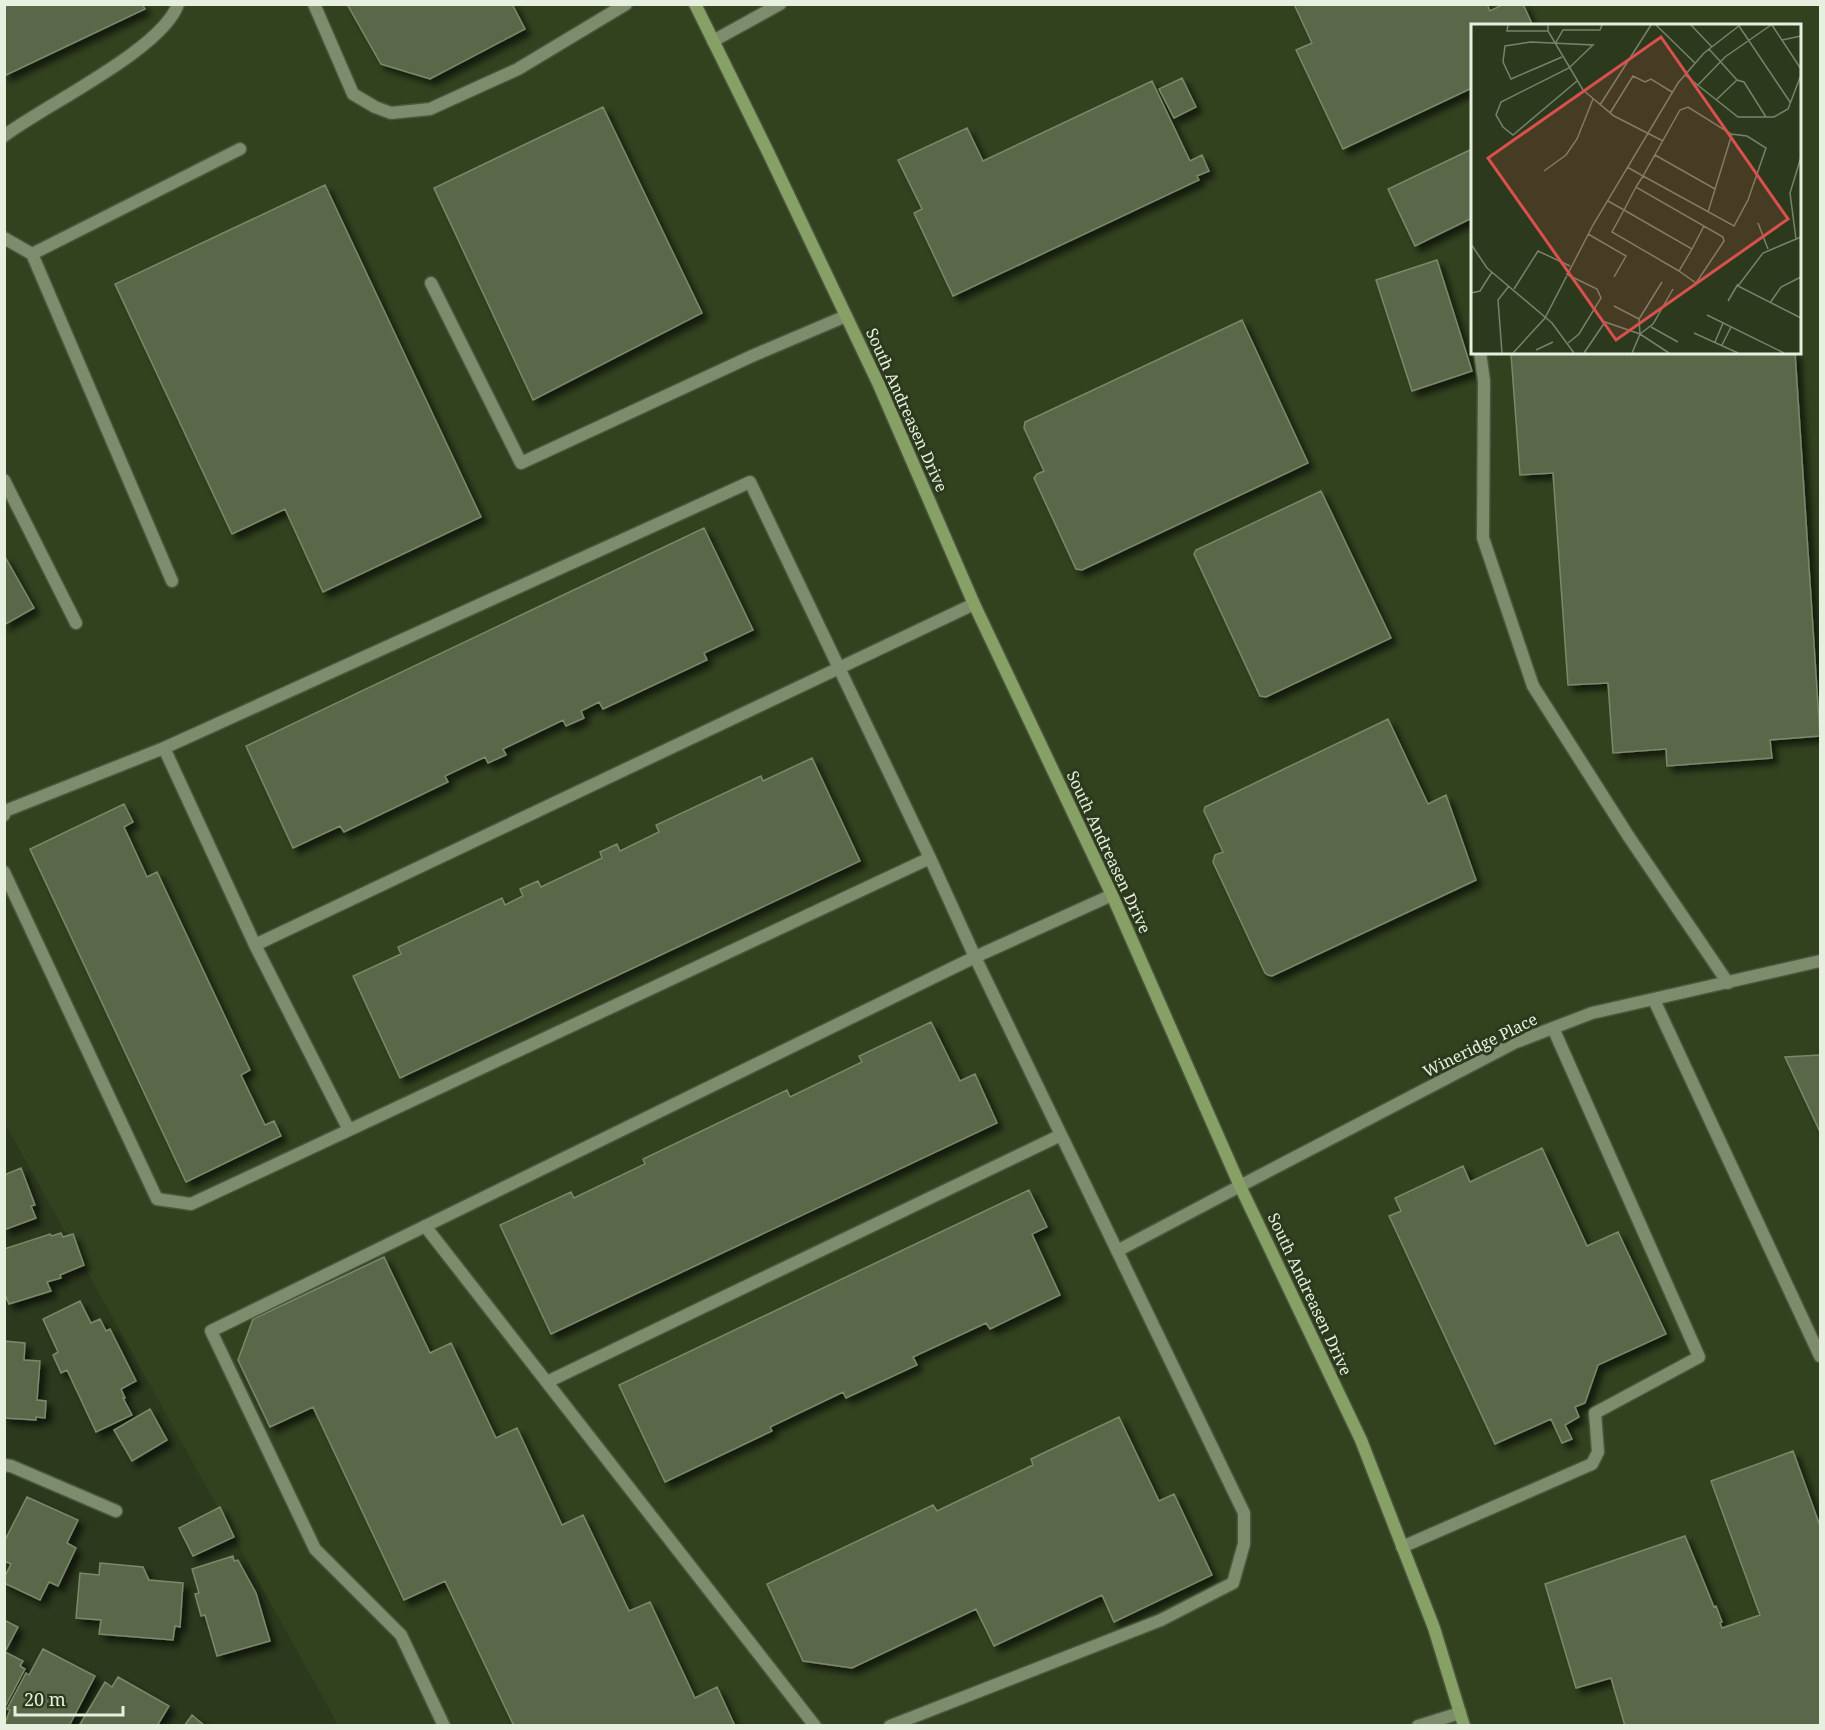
<svg xmlns="http://www.w3.org/2000/svg" width="1825" height="1730" viewBox="0 0 1825 1730" font-family="'Noto Serif',serif">
  <style>
    .built { fill: #32421f; fill-rule: evenodd }
    .building { fill: #5a684a; stroke: #7a8969; stroke-width: 1.5; filter: url(#shadow) }
    .lines { fill: none; stroke-linecap: round; stroke-linejoin: round }
    .lane-casing { stroke: #4c563e; stroke-width: 15 }
    .street-casing { stroke: #4c563e; stroke-width: 15 }
    .secondary-casing { stroke: #4c563e; stroke-width: 15 }
    .lane { stroke: #7c8c6c; stroke-width: 12 }
    .street { stroke: #7c8c6c; stroke-width: 12 }
    .secondary { stroke: #86a066; stroke-width: 12 }
    .labels { text-anchor: middle; stroke-width: 6; stroke-linejoin: round; paint-order: stroke }
    .street-label { font-size: 16px; fill: #e7f0df; stroke: #2c391d }
    .inset-road { fill: none; stroke: #77826b; stroke-width: 1.5 }
    .view { fill: #d9504d; fill-opacity: 0.15; stroke: #d9504d; stroke-width: 3 }
    .inset-edge { fill: none; stroke: #e7f0df; stroke-width: 3 }
  </style>
  <defs>
    <filter id="shadow"><feDropShadow dx="5.5" dy="5.5" stdDeviation="3" flood-color="#0009"/></filter>
  </defs>
  <rect width="100%" height="100%" fill="#2c391d"/>
  <path class="built" d="M4,5H1820V1725H338L5,1123ZM1472,26H1800V352H1472Z"/>
  <path class="building" d="M4,4H142L145,9L4,76Z
    M347,4H512L525,29L430,79L381,64Z
    M1294,4H1487L1490,11L1504,4H1523L1533,26H1472V88L1343,149L1296,50L1312,43Z
    M1182,78L1196,107L1174,118L1159,89Z
    M1152,81L1190,161L1202,155L1209,171L1197,176L1199,180L953,296L914,213L922,209L898,160L967,128L983,161Z
    M603,107L702,313L533,400L434,188Z
    M1472,149V218L1415,246L1388,189Z
    M325,185L481,517L323,592L285,509L232,534L115,284Z
    M1437,260L1472,371L1412,391L1376,280Z
    M1242,320L1308,463L1082,570L1076,569L1034,478L1037,474L1044,471L1024,428L1025,422Z
    M1531,352H1795L1820,736L1770,740L1772,758L1667,766L1666,749L1613,753L1608,683L1568,685L1553,473L1520,475L1511,354Z
    M1321,491L1391,638L1266,697L1260,696L1194,554L1196,550Z
    M704,528L753,630L704,653L707,660L603,709L599,702L581,711L584,718L566,726L563,720L503,749L506,755L488,763L485,757L445,776L448,782L344,832L340,826L293,848L246,746Z
    M4,555L34,608L4,625Z
    M1388,719L1428,804L1446,795L1476,880L1272,976L1268,975L1265,973L1213,862L1215,855L1223,852L1204,811L1205,807Z
    M812,758L860,861L400,1078L353,976L401,954L398,947L502,898L505,905L523,896L520,889L538,881L541,887L602,858L600,852L617,844L620,851L659,832L656,825L761,776L763,781Z
    M124,804L133,822L124,827L147,877L157,872L250,1070L241,1075L265,1125L274,1121L281,1136L186,1182L30,849Z
    M931,1022L960,1081L975,1074L997,1123L551,1334L500,1225L571,1192L574,1198L645,1164L643,1159L787,1090L790,1097L862,1062L859,1056Z
    M1820,1055V1132L1785,1057Z
    M1542,1148L1587,1246L1618,1232L1666,1334L1598,1365L1585,1403L1575,1407L1579,1417L1565,1425L1572,1439L1562,1443L1551,1419L1495,1444L1389,1216L1401,1211L1395,1198L1463,1166L1470,1182Z
    M21,1168L35,1205L31,1206L36,1218L4,1230V1175Z
    M1029,1190L1047,1227L1032,1234L1060,1295L990,1329L986,1323L913,1357L917,1365L846,1398L843,1392L770,1427L772,1431L665,1482L619,1385Z
    M61,1233L63,1237L73,1234L84,1265L60,1275L61,1278L47,1282L51,1291L9,1304L6,1297H4V1249L50,1234L52,1236Z
    M384,1257L430,1353L451,1343L496,1438L517,1428L562,1525L583,1515L629,1611L650,1602L695,1698L717,1687L735,1726H514L445,1581L404,1600L313,1407L270,1427L238,1360L253,1319Z
    M80,1301L91,1323L100,1319L106,1331L110,1329L136,1381L121,1389L125,1398H123L132,1415L96,1432L67,1370L61,1373L53,1355L58,1352L43,1319Z
    M4,1341L25,1343L24,1360L40,1361L37,1400L46,1401L45,1418L36,1417V1420L4,1418Z
    M150,1409L167,1440L132,1461L114,1430Z
    M1119,1417L1159,1501L1174,1494L1212,1575L1114,1622L1102,1595L994,1646L976,1609L852,1668L803,1661L767,1584L933,1505L937,1511L1033,1465L1031,1459Z
    M1793,1451L1820,1526V1726H1625L1611,1678L1576,1688L1545,1584L1685,1536L1714,1607L1716,1606L1722,1622L1720,1623L1722,1628L1760,1615L1711,1481Z
    M27,1497L78,1520L67,1543L76,1548L58,1586L49,1582L40,1600L4,1583V1578L11,1564L4,1561V1542Z
    M220,1507L234,1537L193,1556L179,1528Z
    M233,1556L234,1561L238,1560L256,1593L270,1641L217,1656L205,1615L201,1616L195,1594L199,1593L192,1569Z
    M100,1563L143,1567L149,1580L183,1583L180,1627L175,1626L173,1640L99,1634L101,1620L76,1618L80,1573L99,1575Z
    M4,1620L18,1627L5,1652L23,1661L20,1666L25,1669L4,1709Z
    M43,1649L95,1676L69,1726H4L10,1710L7,1709L26,1673L29,1675Z
    M118,1677L169,1706L157,1726H79L105,1682L112,1687Z
    M192,1715L205,1726H184Z"/>
  <g class="lines">
    <defs>
      <path id="lane" d="M314,4L353,94L375,107L391,113L430,109L518,69L626,4
        M713,41L780,4
        M4,136C45,105 163,49 178,4
        M4,238L32,254L172,581
        M32,254L240,149
        M431,283L521,463L752,356L846,316
        M1480,352L1484,381L1483,538L1533,686L1629,837L1728,983
        M4,480L76,623
        M4,815L5,811L164,748L255,945L974,604
        M4,872L157,1199L191,1204L930,858L750,482L164,748
        M255,945L349,1130
        M425,1226L815,1726
        M1117,1251L1240,1186
        M547,1382L1061,1135
        M4,1465L11,1466L116,1511
        M1402,1547L1592,1464L1598,1452L1595,1413L1699,1357L1553,1028
        M444,1726L401,1635L315,1549L211,1331L975,957L1112,895
        M890,1726L1161,1620L1233,1583L1244,1544V1513L975,957L930,858
        M1418,1726L1460,1713"/>
      <path id="street" d="M1654,1000L1820,1356
        M1240,1186L1514,1043L1592,1013L1820,961"/>
      <path id="secondary" d="M695,4L768,152L879,385L974,604L1112,895L1240,1186L1361,1440L1434,1628L1464,1726"/>
    </defs>
    <use href="#lane" class="lane-casing"/>
    <use href="#street" class="street-casing"/>
    <use href="#secondary" class="secondary-casing"/>
    <use href="#lane" class="lane"/>
    <use href="#street" class="street"/>
    <use href="#secondary" class="secondary"/>
  </g>
  <g class="labels">
    <g class="street-label">
      <text transform="translate(907 410) rotate(66)" y="6">South Andreasen Drive</text>
      <text transform="translate(1109 852) rotate(65)" y="6">South Andreasen Drive</text>
      <text transform="translate(1480 1045) rotate(-26)" y="6">Wineridge Place</text>
      <text transform="translate(1310 1294) rotate(65)" y="6">South Andreasen Drive</text>
    </g>
  </g>
  <g transform="translate(1471 24)">
    <rect width="330" height="330" fill="#2c391d"/>
    <path class="inset-road" d="M37,1L36,7H77M77,1V7L112,66L143,92L192,117M185,1L224,39M220,1L241,23M301,1L330,45M268,2L319,78M311,16L330,12M84,20L92,6H129L131,1M238,25L266,56L273,58L295,93M91,33L40,55L32,38L34,22L60,18L122,21L98,44L30,78L25,91L32,103L42,111L106,57M214,51L267,93H303L317,85L330,51M227,61L254,33L300,1M245,76L266,56M129,81L180,1M139,89L162,52L174,58L180,55L201,68M184,131L244,165M156,143L172,152L263,202L277,176L295,124L276,112L260,110L217,83L209,86L172,152L165,163M73,147L95,131L106,115L122,75M137,177L153,186L221,225L208,247L225,259L253,217L252,213L165,163L153,186L141,208L208,247M237,188L261,110M287,199L297,225M117,210L155,232L143,253M330,213L292,229L267,262L330,294M325,215L319,169L330,133M0,220L16,244L81,299L103,329M221,225L233,202M95,250L126,265L130,274L108,310L97,319M43,265L67,227L99,242M0,269L9,267L21,248M257,277L267,260M299,279L310,263L330,253M143,282L168,295M236,291L313,329M180,303L207,318M223,309L267,329M169,310L182,300L202,265M244,318L252,299M251,321L260,303M65,326L82,318M31,329L27,276L38,262M42,329L74,294L122,201L207,59L233,29L269,1M113,329L134,298L169,310L198,329M161,329L169,310L168,295L191,258"/>
    <path class="view" d="M190,13L317,195L145,316L17,134Z"/>
    <rect width="330" height="330" class="inset-edge"/>
  </g>
  <rect width="1825" height="1730" fill="none" stroke="#e7f0df" stroke-width="12"/>
  <path d="M15 1706v9h108v-9" fill="none" stroke="#e7f0df" stroke-width="3"/>
  <text x="24" y="1706" font-size="18" fill="#e7f0df" stroke="#2c391d" stroke-width="4.5" paint-order="stroke">20 m</text>
</svg>
